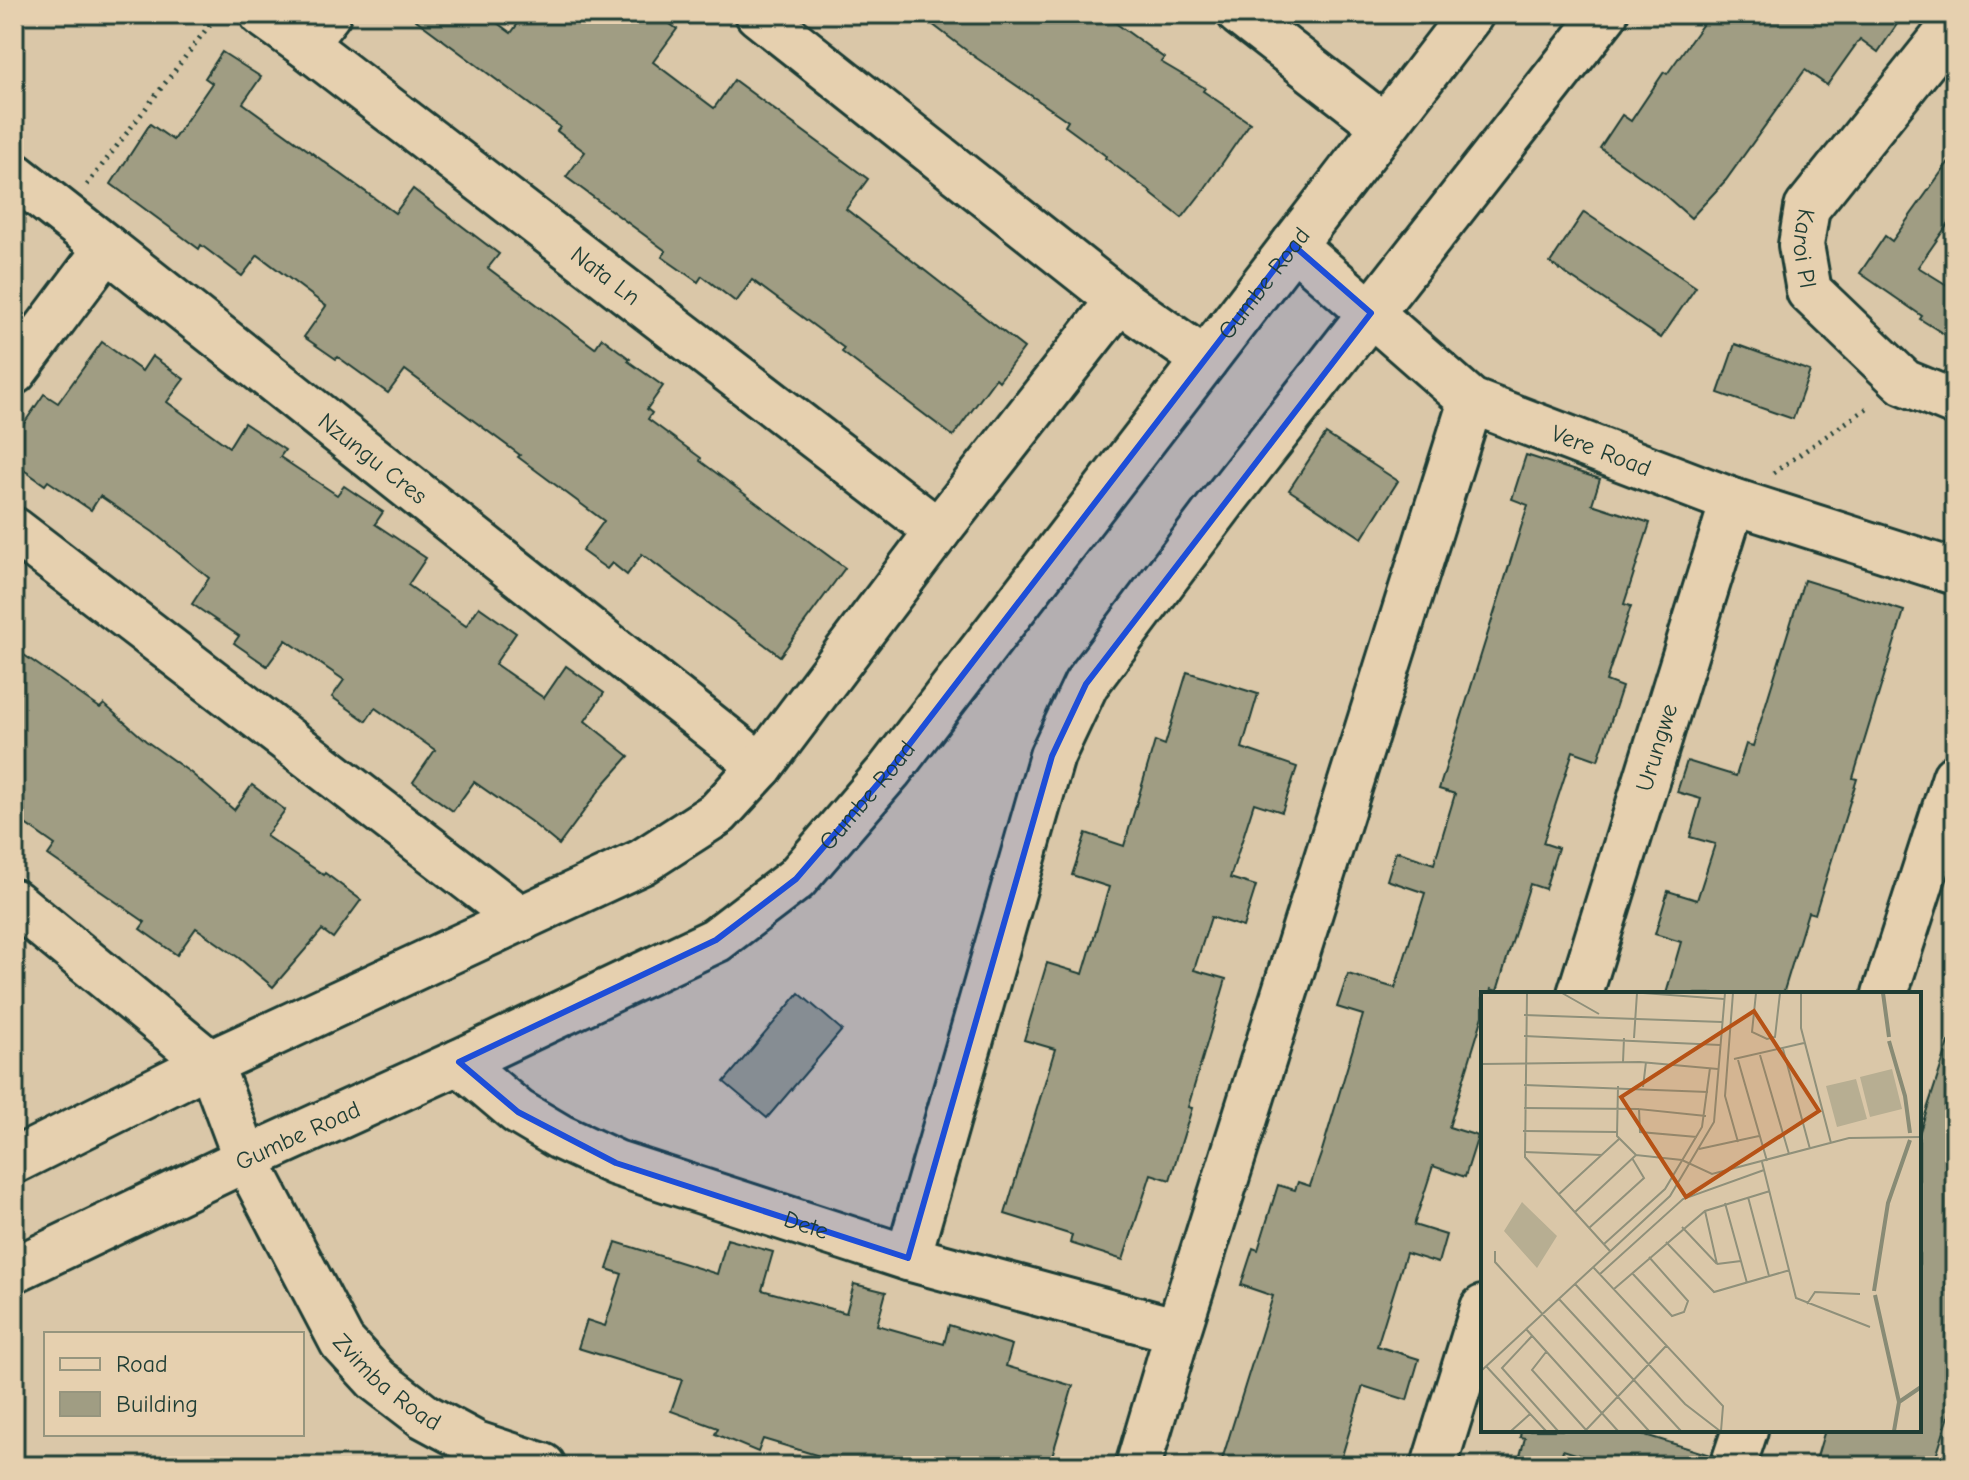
<svg xmlns="http://www.w3.org/2000/svg" width="1969" height="1480" font-family="'Comic Neue',sans-serif">
  <style>
    .building { fill: #a09d83; stroke: #1f3d34; stroke-width: 2 }
    .lines { fill: none; stroke-linecap: round; stroke-linejoin: round }
    .street-casing { stroke: #1f3d34; stroke-width: 50 }
    .secondary-casing { stroke: #1f3d34; stroke-width: 50 }
    .path { stroke: #1f3d34; stroke-width: 5; stroke-dasharray: 2 6; stroke-linecap: butt }
    .street { stroke: #e6d0af; stroke-width: 44 }
    .secondary { stroke: #e6d0af; stroke-width: 44 }
    .marked { fill: #1d4ed8; fill-opacity: 0.2; stroke: #1d4ed8; stroke-width: 6; stroke-linejoin: round }
    .labels { text-anchor: middle; stroke-width: 7; stroke-linejoin: round; paint-order: stroke }
    .street-label { font-size: 24px; fill: #1f3d34; stroke: #e6d0af }
    .inset-river { fill: none; stroke: #888b75; stroke-width: 4 }
    .inset-road { fill: none; stroke: #8f907a; stroke-width: 2 }
    .view { fill: #b65216; fill-opacity: 0.15; stroke: #b65216; stroke-width: 4 }
    .inset-edge { fill: none; stroke: #1f3d34; stroke-width: 4 }
  </style>
  <rect width="100%" height="100%" fill="#dac7a8"/>
  <filter id="ink" filterUnits="userSpaceOnUse"><feTurbulence type="fractalNoise" baseFrequency=".0125" numOctaves="2"/><feDisplacementMap in="SourceGraphic" scale="16" xChannelSelector="R" yChannelSelector="G"/><feConvolveMatrix kernelMatrix="1 2 1 2 8 2 1 2 1" color-interpolation-filters="sRGB"/></filter>
  <g filter="url(#ink)">
    <!-- building -->
    <g class="building">
      <path d="M408 14H485L511 33 525 14H656L677 29 653 62 714 108 734 80 868 179 846 209 1024 348 999 381 996 378 953 436 842 352 844 348 752 280 736 302 702 276 698 282 662 257 666 251 566 177 585 152 557 131 560 127Z"/>
      <path d="M919 14H1103L1164 58 1161 62 1205 88 1203 91 1250 123 1203 191 1182 218 1150 193 1151 192 1105 158 1106 156 1065 126 1068 121 975 57Z"/>
      <path d="M1710 14H1904L1878 52 1860 39 1827 85 1805 70 1726 180 1691 218 1658 189 1600 148 1622 115 1631 121 1664 72 1667 74Z"/>
      <path d="M222 52 261 77 243 103 395 213 413 189 499 254 488 268 595 348 602 338 630 359 628 361 663 386 647 409 652 413 648 419 701 458 700 461 845 568 780 656 642 554 627 575 612 563 607 569 582 551 604 521 518 457 520 455 405 370 388 393 338 357 336 359 304 337 326 306 258 255 242 276 201 245 199 249 111 184 150 124 173 140 212 83 205 78Z"/>
      <path d="M1955 153V214L1918 267 1955 290V341L1920 319 1922 316 1860 273 1885 236 1892 241Z"/>
      <path d="M1584 212 1696 287 1661 338 1550 263Z"/>
      <path d="M102 342 142 371 152 356 184 379 167 402 229 447 244 423 285 450 280 457 337 495 344 486 383 512 375 524 426 558 408 585 466 626 479 607 516 633 495 664 544 698 566 666 604 693 585 721 629 756 604 784 559 845 530 821 474 782 453 811 413 782 435 750 375 708 366 721 332 697 344 680 286 640 267 666 234 643 239 636 192 604 209 578 153 532 100 496 91 510 48 481 45 485 14 463V438L44 394 58 403Z"/>
      <path d="M1735 344 1810 371 1793 419 1718 393Z"/>
      <path d="M1326 434 1398 481 1362 538 1289 490Z"/>
      <path d="M1526 455 1600 479 1592 504 1650 523 1624 604 1631 606 1606 681 1622 687 1598 760 1573 751 1543 843 1558 848 1545 889 1530 884 1497 991 1491 989 1490 994H1483V1016L1449 1127 1478 1136 1465 1177 1433 1166 1414 1225 1446 1235 1438 1263 1406 1253 1377 1346 1419 1359 1407 1400 1363 1386 1339 1466H1220L1273 1296 1241 1285 1253 1248 1258 1250 1278 1185 1295 1190 1298 1182 1310 1186 1321 1154 1363 1015 1337 1007 1348 974 1395 988 1425 893 1387 880 1396 851 1434 864 1455 794 1439 789 1528 505 1512 499Z"/>
      <path d="M1804 580 1904 611 1853 778 1857 779 1815 914 1808 912 1783 994H1666L1681 942 1655 934 1668 891 1697 900 1715 844 1690 837 1701 799 1677 792 1687 761 1736 776 1746 744 1753 746Z"/>
      <path d="M14 648 100 708 104 704 146 741 191 773 234 810 252 785 285 810 266 836 324 875 325 873 361 900 333 938 322 930 273 987 239 958 196 928 177 955 140 929 145 922 48 855 55 845 14 816Z"/>
      <path d="M1187 672 1258 694 1242 748 1297 767 1282 812 1254 803 1230 878 1256 886 1243 927 1211 917 1194 970 1226 979 1188 1107 1192 1108 1170 1180 1151 1174 1123 1260 1070 1243 1072 1235 1005 1214 1055 1049 1024 1040 1047 963 1083 974 1109 887 1072 875 1086 833 1124 846 1155 741 1165 745Z"/>
      <path d="M799 993 842 1030 767 1118 724 1082Z"/>
      <path d="M1949 1042H1955V1131L1947 1158 1955 1159V1397L1933 1466H1833L1816 1460 1825 1430H1919V1134Z"/>
      <path d="M727 1239 773 1252 762 1290 846 1313 854 1284 886 1292 877 1325 944 1344 949 1325 1012 1345 1006 1366 1073 1386 1049 1466H834L836 1461 763 1439 758 1452 715 1434 718 1428 671 1411 682 1380 578 1348 587 1320 605 1326 622 1274 607 1269 616 1242 717 1274Z"/>
      <path d="M1521 1430H1629L1710 1455 1709 1466H1614L1563 1450 1558 1466H1517L1525 1438 1520 1437Z"/>
    </g>
    <g class="lines">
      <defs>
        <g id="street">
          <path id="s1" d="M262 14 304 44 938 531"/>
          <path d="M758 14 1119 300 1205 360"/>
          <path d="M1240 14 1384 126"/>
          <path id="s2" d="M1955 23 1807 208 1801 245 1809 291 1904 382 1955 403"/>
          <path d="M304 44 328 14"/>
          <path d="M14 175 107 248"/>
          <path id="s3" d="M1293 245 1471 401 1733 501 1955 572"/>
          <path id="s4" d="M14 372 107 248 761 766"/>
          <path d="M14 530 521 919"/>
          <path d="M14 902 210 1063"/>
          <path id="s5" d="M1580 994 1733 501"/>
          <path d="M1885 994 1955 777"/>
          <path id="s6" d="M459 1062 518 1112 560 1137 616 1163 908 1258 1178 1331"/>
          <path d="M14 1161 210 1063 642 862 718 813 761 766 938 531 1119 300"/>
          <path d="M908 1258 1052 756 1086 684 1225 499 1605 14"/>
          <path d="M1138 1466 1178 1331 1471 401"/>
          <path d="M1434 1466 1483 1308"/>
          <path d="M1733 1466 1745 1430"/>
        </g>
        <g id="secondary">
          <path id="s7" d="M210 1063 246 1159 342 1342 377 1380 424 1416 476 1444 543 1466"/>
          <path id="s8" d="M14 1270 246 1159 459 1062 716 940 796 879 889 771 1471 14"/>
        </g>
      </defs>
      <!-- street casing -->
      <use href="#street" class="street-casing"/>
      <!-- secondary casing -->
      <use href="#secondary" class="secondary-casing"/>
      <!-- path -->
      <g class="path">
        <path d="M87 185 218 14"/>
        <path d="M1773 473 1870 406"/>
      </g>
      <!-- street -->
      <use href="#street" class="street"/>
      <!-- secondary -->
      <use href="#secondary" class="secondary"/>
    </g>
  </g>
  <!-- marked area -->
  <path class="marked" d="M1293 245 1371 313 1086 684 1052 756 908 1258 616 1163 518 1112 459 1062 716 940 796 879 889 771Z"/>
  <g class="labels">
    <!-- street labels -->
    <g class="street-label">
      <text dy="8" stroke="none"><textPath href="#s2" startOffset="278">Karoi Pl</textPath></text>
      <text dy="8" stroke="none"><textPath href="#s1" startOffset="432">Nata Ln</textPath></text>
      <text dy="8" stroke="none"><textPath href="#s8" startOffset="1634">Gumbe Road</textPath></text>
      <text dy="8" stroke="none"><textPath href="#s3" startOffset="376">Vere Road</textPath></text>
      <text dy="8" stroke="none"><textPath href="#s4" startOffset="494">Nzungu Cres</textPath></text>
      <text dy="8" stroke="none"><textPath href="#s5" startOffset="258">Urungwe</textPath></text>
      <text dy="8" stroke="none"><textPath href="#s8" startOffset="986">Gumbe Road</textPath></text>
      <text dy="8" stroke="none"><textPath href="#s8" startOffset="314">Gumbe Road</textPath></text>
      <text dy="8" stroke="none"><textPath href="#s6" startOffset="388">Dete</textPath></text>
      <text dy="8" stroke="none"><textPath href="#s7" startOffset="370">Zvimba Road</textPath></text>
    </g>
  </g>
  <!-- overview -->
  <g transform="translate(1481 992)">
    <rect width="440" height="440" fill="#dac7a8"/>
    <path d="M411 77 421 117 389 125 379 85ZM375 87 386 127 356 135 345 94ZM41 210 76 244 56 276 23 239Z" fill="#b7ae92"/>
    <path class="inset-river" d="M402 1 408 45M408 49 424 104 429 141M393 299 407 211 429 148M394 303 418 410M413 439 418 410 440 395"/>
    <path class="inset-road" d="M46 1 44 165 129 259M81 1 118 22M162 1 243 7M252 1 244 104 257 150M275 1 271 40 286 47 294 45 299 1M320 1V36L350 151M43 23 241 30M43 44 239 53M153 46 156 1M302 57 329 157M279 63 308 162M253 67 323 51M257 68 286 169M142 70 143 46M0 72 159 70 237 77M43 93 227 100M137 94 136 144 155 163M162 95 165 70M43 116 158 117M42 139 136 140M216 145 159 140 158 117 225 124M218 157 278 144M43 160 121 163M281 170 315 306 389 335M77 203 138 147M267 205 288 284M244 211 266 291M224 219 236 272M94 220 155 163 201 168 231 182 368 146 440 145M201 235 236 272M108 236 163 186 151 166M185 250 233 300 309 278M123 252 184 197 221 135 229 76M14 259V270L168 439M236 272 260 269M112 275 242 414 240 439M151 281 191 324 203 320 207 309 168 265M119 282 202 207 283 178M94 292 204 412 239 439M133 297 224 219 289 199M78 307 200 439M326 312 334 300 379 302M45 337 137 439M51 344 21 376 77 439M65 360 51 378 106 439M5 374 65 439M0 379 189 204 233 130 244 1M30 439 49 422M104 439 185 354"/>
    <path class="view" d="M273 19 338 119 205 205 140 105Z"/>
    <rect width="440" height="440" class="inset-edge"/>
  </g>
  <!-- margin -->
  <rect width="1969" height="1480" fill="none" stroke="#e6d0af" stroke-width="48"/>
  <rect x="24" y="24" width="1921" height="1432" fill="none" stroke="#1f3d34" stroke-width="3" filter="url(#ink)"/>
  <!-- legend -->
  <rect x="44" y="1332" width="260" height="104" fill="#e6d0af" stroke="#96957e" stroke-width="2"/>
  <rect x="60" y="1358" width="40" height="12" fill="#e6d0af" stroke="#96957e" stroke-width="2"/>
  <text x="116" y="1372" font-size="24" fill="#1f3d34">Road</text>
  <rect x="60" y="1392" width="40" height="24" fill="#a09d83" stroke="#96957e" stroke-width="2"/>
  <text x="116" y="1412" font-size="24" fill="#1f3d34">Building</text>
</svg>
